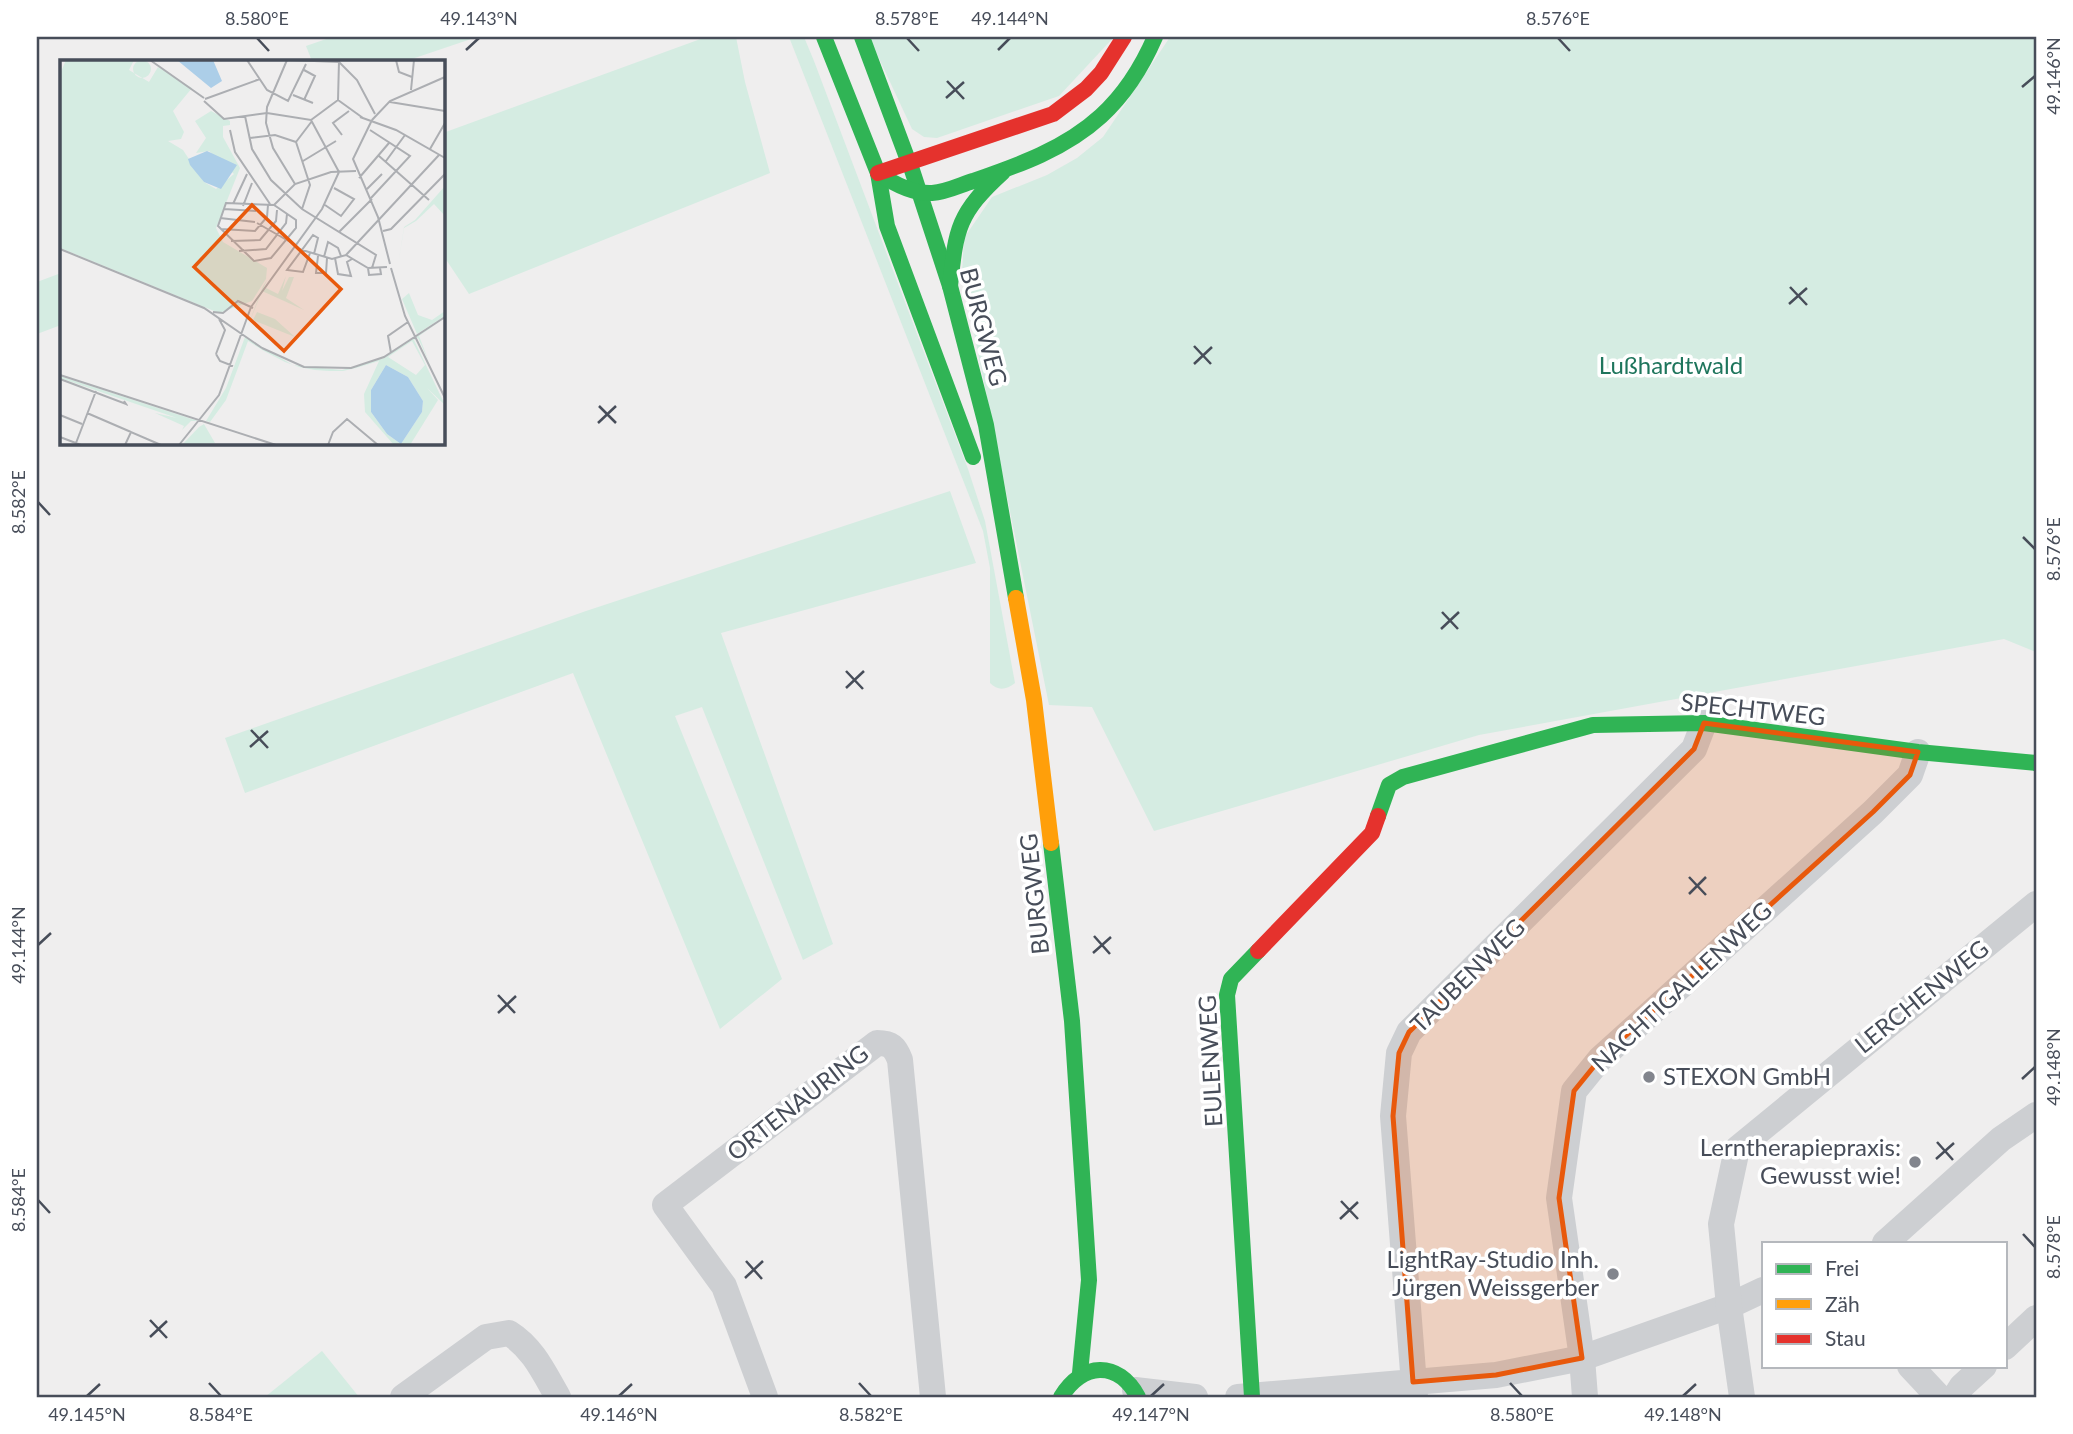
<svg xmlns="http://www.w3.org/2000/svg" width="2073" height="1434" font-family="Lato,sans-serif">
  <style>
    .green { fill: #d5ece2 }
    .lines { fill: none; stroke-linecap: round; stroke-linejoin: round }
    .street { stroke: #cdcfd2; stroke-width: 26 }
    .fast { stroke: #30b455; stroke-width: 16 }
    .slow { stroke: #ff9f0a; stroke-width: 16 }
    .jam { stroke: #e5322d; stroke-width: 16 }
    .marked { fill: #e8590c; fill-opacity: 0.2; stroke: #e8590c; stroke-width: 5; stroke-linejoin: round }
    .ticks { fill: none; stroke: #474d59; stroke-width: 2.5 }
    .poi-dot { fill: #82858d; stroke: #fff; stroke-width: 2.5 }
    .labels { text-anchor: middle; stroke-width: 7; stroke-linejoin: round; paint-order: stroke }
    .street-label { font-size: 24px; fill: #474d59; stroke: #fff }
    .park-label { font-size: 24px; fill: #1e755c; stroke: #fff }
    .poi-label { font-size: 24px; fill: #474d59; stroke: #fff; text-anchor: end }
    .inset-road { fill: none; stroke: #acaeb2; stroke-width: 2 }
    .view { fill: #e8590c; fill-opacity: 0.15; stroke: #e8590c; stroke-width: 3.5 }
    .inset-edge { fill: none; stroke: #474d59; stroke-width: 3.5 }
    .neatline { fill: none; stroke: #474d59; stroke-width: 2.5 }
    .ticks-label { font-size: 18px; text-anchor: middle; fill: #474d59 }
  </style>
  <rect width="100%" height="100%" fill="#efeeee"/>
  <!-- green -->
  <g class="green">
    <path d="M332 37H477L406 61H312L306 46Z"/>
    <path d="M706 37H736L745 82 770 173 469 294 443 255V133Z"/>
    <path d="M789 37H804L814 61 968 469 985 521 1015 683C1006 690 998 691 990 683V568L983 531Z"/>
    <path d="M869 37H1114L1059 96 937 138 924 137 912 129Z"/>
    <path d="M1170 37H2036V652L2004 639 1479 735 1154 831 1092 707 1049 705 962 273 964 238 992 197 1047 175 1077 158 1103 137Z"/>
    <path d="M61 273V325L37 334V282Z"/>
    <path d="M950 491 976 563 721 633 833 944 803 960 702 707 675 716 782 979 720 1029 573 673 245 793 225 738 586 611Z"/>
    <path d="M322 1351 359 1397H265Z"/>
  </g>
  <g class="lines">
    <!-- street -->
    <g class="street">
      <path d="M1885 1243 2001 1139 2036 1115"/>
      <path d="M2005 1347 2036 1318"/>
      <path d="M1910 1366 1939 1397"/>
      <path d="M1135 1390 1195 1397"/>
      <path d="M403 1397 486 1337 509 1333C533 1348 544 1373 558 1397"/>
      <path d="M765 1397 724 1286 665 1205 877 1043C891 1043 895 1047 900 1060L933 1397"/>
      <path d="M1238 1397 1496 1375 1582 1358 1729 1306 1763 1290"/>
      <path d="M1415 1397 1393 1116 1399 1053 1409 1032 1694 749 1704 723"/>
      <path d="M1585 1397 1582 1358 1559 1198 1574 1091 1600 1059 1873 812 1910 775 1918 752"/>
      <path d="M1742 1397 1729 1306 1721 1224 1737 1149 2036 904"/>
      <path d="M1955 1397 1962 1386 1984 1366"/>
    </g>
    <!-- fast -->
    <g class="fast">
      <path d="M824 37 878 173"/>
      <path d="M862 37 909 163"/>
      <path d="M910 164 950 286 986 425 1016 598"/>
      <path d="M878 173 887 226 973 457"/>
      <path d="M878 173C894 184 913 194 932 193 947 192 960 185 973 181 1019 165 1065 149 1101 116 1125 94 1142 67 1155 37"/>
      <path d="M950 286C956 228 958 213 1003 172"/>
      <path d="M1378 816 1389 785 1403 777 1593 725 1704 723 1918 752 2036 763"/>
      <path d="M1051 843 1072 1021 1089 1280 1080 1373"/>
      <path d="M1061 1397C1082 1362 1118 1360 1138 1397"/>
      <path d="M1252 1397 1227 995 1231 979 1258 951"/>
    </g>
    <!-- slow -->
    <path class="slow" d="M1016 598 1034 700 1051 843"/>
    <!-- jam -->
    <g class="jam">
      <path d="M878 173 1053 114 1086 89 1101 73 1124 37"/>
      <path d="M1258 951 1372 833 1378 816"/>
    </g>
  </g>
  <!-- marked area -->
  <path class="marked" d="M1704 723 1918 752 1910 775 1873 812 1600 1059 1574 1091 1559 1198 1582 1358 1496 1375 1413 1382 1393 1116 1399 1053 1409 1032 1694 749Z"/>
  <!-- ticks -->
  <path class="ticks" d="M257 38 269 51M907 38 919 51M1558 38 1570 51M466 50 479 38M998 50 1010 38M947 81 964 99M2022 87 2035 76M946 98 964 82M1790 287 1807 305M1789 304 1807 288M1194 346 1211 364M1194 364 1212 347M599 406 616 423M598 423 616 406M38 502 50 515M2023 537 2035 549M1442 612 1458 629M1441 629 1459 612M846 671 863 689M846 688 864 671M251 730 268 748M250 747 268 731M1689 877 1706 895M1689 894 1706 877M1094 936 1110 954M38 945 51 933M1093 953 1111 937M498 995 515 1013M498 1013 516 996M2022 1079 2035 1067M1937 1142 1953 1160M1936 1159 1954 1143M38 1200 50 1213M1341 1201 1358 1219M1340 1219 1358 1202M2023 1234 2035 1247M746 1261 762 1279M745 1278 763 1261M150 1320 167 1338M150 1337 167 1321M209 1383 221 1396M859 1383 871 1396M1510 1383 1522 1396M87 1396 100 1384M619 1396 632 1384M1151 1396 1164 1384M1683 1396 1696 1384"/>
  <!-- markers -->
  <g class="poi-dot">
    <circle cx="1649" cy="1077" r="7"/>
    <circle cx="1915" cy="1162" r="7"/>
    <circle cx="1613" cy="1274" r="7"/>
  </g>
  <g class="labels">
    <!-- street labels -->
    <g class="street-label">
      <text transform="translate(983 327) rotate(75)" y="8">BURGWEG</text>
      <text transform="translate(1753 710) rotate(6)" y="8">SPECHTWEG</text>
      <text transform="translate(1035 894) rotate(-96)" y="8">BURGWEG</text>
      <text transform="translate(1468 976) rotate(-45)" y="8">TAUBENWEG</text>
      <text transform="translate(1682 987) rotate(-43)" y="8">NACHTIGALLENWEG</text>
      <text transform="translate(1922 997) rotate(-39)" y="8">LERCHENWEG</text>
      <text transform="translate(1211 1061) rotate(-93)" y="8">EULENWEG</text>
      <text transform="translate(798 1103) rotate(-38)" y="8">ORTENAURING</text>
    </g>
    <!-- park labels -->
    <g class="park-label">
      <text x="1671" y="374">Lußhardtwald</text>
    </g>
    <!-- poi labels -->
    <g class="poi-label">
      <text x="1663" y="1085" text-anchor="start">STEXON GmbH</text>
      <text x="1901" y="1156">Lerntherapiepraxis:<tspan x="1901" dy="28">Gewusst wie!</tspan></text>
      <text x="1599" y="1268">LightRay-Studio Inh.<tspan x="1599" dy="28">Jürgen Weissgerber</tspan></text>
    </g>
  </g>
  <!-- overview -->
  <g transform="translate(60 60)">
    <rect width="385" height="385" fill="#efeeee"/>
    <path d="M6 0H74L69 10 89 22 98 7 132 28 113 51 124 72 121 79 108 81 123 90 144 122 156 129 174 114 149 91 136 93 146 78 135 61 151 51 170 61V65L163 66V77L180 108 156 168 163 182 207 208 206 219 192 241 159 253 0 188V14ZM73 9a9 9 0 1 1 18 0a9 9 0 1 1-18 0ZM385 126V156L374 144 356 161 344 168 338 206 344 167 355 160ZM226 216 222 231 229 217H234L226 238 244 250 202 231 186 271 203 226 207 220 204 227 218 234ZM349 233 358 255 372 260 385 251V256L357 274 342 239ZM197 252 215 259 235 277 193 260ZM385 258 359 276 369 302 358 278 354 280 385 345 367 328 378 340 350 385H334L305 352 304 334 319 301 296 308 283 311H269L255 310 239 307 225 302 204 291 188 281 166 340 150 362 146 361 166 328 185 277 233 305 282 310 324 298ZM352 281 365 305 356 315 328 297ZM326 305 348 317 363 341 362 352 341 384 327 374 311 352V330ZM0 318V316L138 361H131L122 370 124 366 95 353 117 358ZM144 364 155 383 122 385 139 367Z" fill="#d5ece2" fill-rule="evenodd"/>
    <path d="M117 0H153L162 21 151 28ZM147 91 177 105 161 129 144 122 130 105 128 99ZM326 305 348 317 363 341 362 352 341 384 327 374 311 352V330Z" fill="#accee8"/>
    <path class="inset-road" d="M90 0 144 38M187 0 207 30 228 41 246 4M227 0 207 47 206 63 213 88 235 124M229 0 279 2M336 0 339 12 352 17M279 2 297 20 315 54M244 10 255 16 244 40M351 30 354 0M233 35 253 43M145 39 200 19M278 40 303 58M278 40 279 1M144 41 164 59 207 53 251 60 278 40M330 42 385 51M185 56 192 89 211 120 242 149 316 195 312 208M300 57 336 70 385 98M251 60 279 112M312 60 293 99 318 157 330 204M312 60 330 41 385 17M170 70 175 92 210 144M310 70 350 96 311 138M282 75 273 63 289 51M190 78 215 75 236 82M236 82 250 125 242 149M236 82 252 61M370 89 385 63M319 96 369 140M243 101 276 81M326 101 345 75M299 118 329 83M307 129 322 114M166 143 214 145 236 160V168L211 198 194 201 158 166ZM173 144 187 114M214 145 235 124 271 112 296 111M265 145 281 156 294 139 274 128M183 146 192 123M164 149 196 151M160 158 195 162M197 163 232 183M161 169 195 171 207 157 208 145M323 171 331 169 385 114M279 172 312 139M171 181 200 180 216 161 217 150M0 189 144 248 202 288M239 189 272 199 286 195 308 208 327 207M179 191 206 189 226 163 227 154M250 193 243 212 227 210 253 175 258 178 254 194M286 195 379 95M258 196 256 213H266L267 198M264 197 268 182 278 188 281 196M275 198 278 214 291 216 287 202 292 199M308 208 309 215 321 214 320 208M331 208 345 256 385 338M191 247 262 149 279 112M153 252 163 253 178 241 193 248M202 288 244 307 291 308 324 297 385 257M331 293 328 276 348 262M156 294 160 301 173 306M156 294 165 270 159 259M0 315 216 385M0 319 66 344 64 341M27 353 71 372M0 355 22 364M0 377 21 385M16 383 36 331M65 385 71 372 101 385M119 385 159 335 191 247M268 385 273 372 287 359 318 385"/>
    <path class="view" d="M192 145 281 229 224 291 134 207Z"/>
    <rect width="385" height="385" class="inset-edge"/>
  </g>
  <!-- border -->
  <rect width="2073" height="1434" fill="none" stroke="#ffffff" stroke-width="77"/>
  <!-- legend -->
  <rect x="1762" y="1242" width="245" height="126" fill="#ffffff" stroke="#b5b8bd" stroke-width="2"/>
  <rect x="1776" y="1264" width="35" height="10" fill="#30b455" stroke="#b5b8bd" stroke-width="2"/>
  <text x="1825" y="1276" font-size="21" fill="#474d59">Frei</text>
  <rect x="1776" y="1299" width="35" height="10" fill="#ff9f0a" stroke="#b5b8bd" stroke-width="2"/>
  <text x="1825" y="1312" font-size="21" fill="#474d59">Zäh</text>
  <rect x="1776" y="1334" width="35" height="10" fill="#e5322d" stroke="#b5b8bd" stroke-width="2"/>
  <text x="1825" y="1346" font-size="21" fill="#474d59">Stau</text>
  <rect x="38" y="38" width="1997" height="1358" class="neatline"/>
  <g class="ticks-label">
    <text x="257" y="25">8.580°E</text>
    <text x="479" y="25">49.143°N</text>
    <text x="907" y="25">8.578°E</text>
    <text x="1010" y="25">49.144°N</text>
    <text x="1558" y="25">8.576°E</text>
    <text transform="translate(2054 76) rotate(-90)" y="6">49.146°N</text>
    <text transform="translate(19 502) rotate(-90)" y="6">8.582°E</text>
    <text transform="translate(2054 549) rotate(-90)" y="6">8.576°E</text>
    <text transform="translate(19 945) rotate(-90)" y="6">49.144°N</text>
    <text transform="translate(2054 1067) rotate(-90)" y="6">49.148°N</text>
    <text transform="translate(19 1200) rotate(-90)" y="6">8.584°E</text>
    <text transform="translate(2054 1247) rotate(-90)" y="6">8.578°E</text>
    <text x="87" y="1421">49.145°N</text>
    <text x="221" y="1421">8.584°E</text>
    <text x="619" y="1421">49.146°N</text>
    <text x="871" y="1421">8.582°E</text>
    <text x="1151" y="1421">49.147°N</text>
    <text x="1522" y="1421">8.580°E</text>
    <text x="1683" y="1421">49.148°N</text>
  </g>
</svg>
